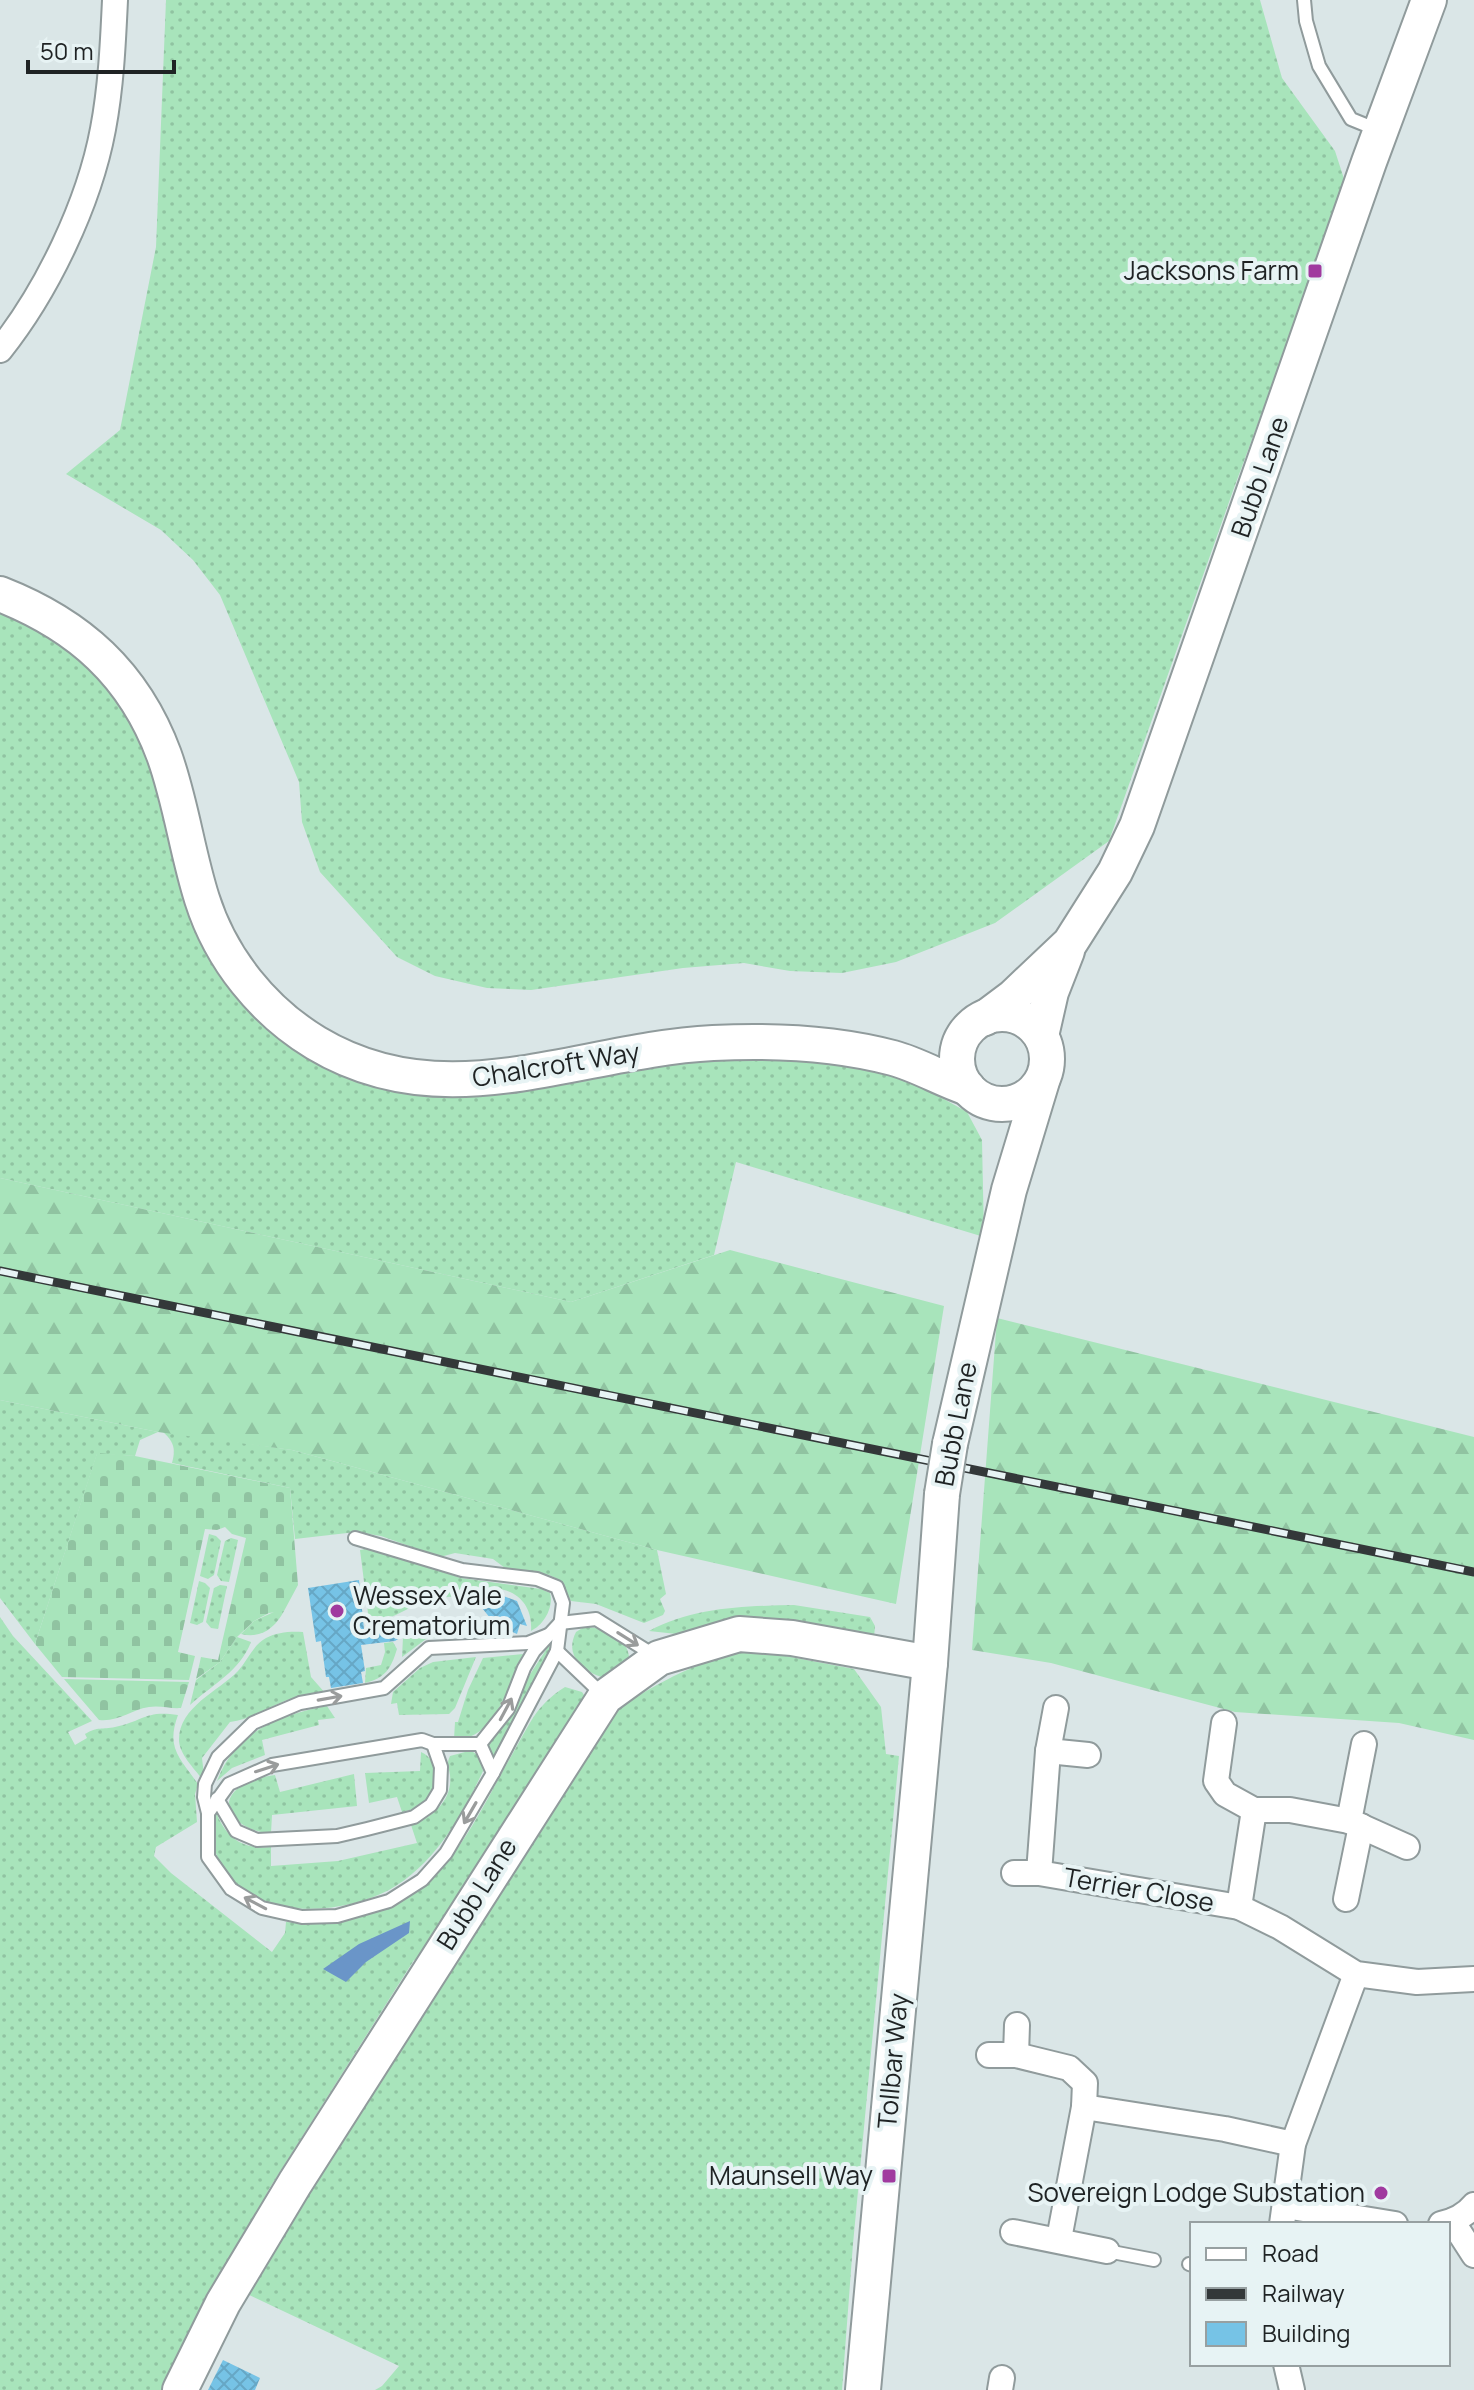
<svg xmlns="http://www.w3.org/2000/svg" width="1474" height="2390" font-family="Manrope,sans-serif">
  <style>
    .grass { fill: url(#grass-dots) }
    .forest { fill: url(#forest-firs) }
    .cemetery { fill: url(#cemetery-stones) }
    .water { fill: #6a95c8 }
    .building { fill: url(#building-cross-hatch) }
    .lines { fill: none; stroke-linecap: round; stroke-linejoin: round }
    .lane-casing { stroke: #909b9c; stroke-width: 16 }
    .street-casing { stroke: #909b9c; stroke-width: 28 }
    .secondary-casing { stroke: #909b9c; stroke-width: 38 }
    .lane { stroke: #fff; stroke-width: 12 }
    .street { stroke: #fff; stroke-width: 24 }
    .secondary { stroke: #fff; stroke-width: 34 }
    .rail-casing { stroke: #333839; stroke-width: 9 }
    .rail { stroke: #e7f3f4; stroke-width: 6; stroke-dasharray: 18; stroke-linecap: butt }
    .secondary-bridge-casing { stroke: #909b9c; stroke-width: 38; stroke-linecap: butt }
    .secondary-bridge { stroke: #fff; stroke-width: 34 }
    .oneway { stroke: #9a9c9c }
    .poi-dot { fill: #a03a9f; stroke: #e7f3f4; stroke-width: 3 }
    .labels { text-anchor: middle; stroke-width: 8; stroke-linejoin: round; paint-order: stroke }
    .poi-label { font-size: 26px; fill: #1f2324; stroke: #e7f3f4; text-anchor: end }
    .street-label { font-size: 26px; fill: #1f2324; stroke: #e7f3f4 }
  </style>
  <defs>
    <pattern id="grass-dots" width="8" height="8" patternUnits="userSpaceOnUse" patternTransform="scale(2)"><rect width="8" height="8" fill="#a8e4bb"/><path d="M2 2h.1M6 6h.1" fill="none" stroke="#90c3a1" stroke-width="1.8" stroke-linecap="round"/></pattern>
    <pattern id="forest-firs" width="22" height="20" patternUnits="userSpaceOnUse" patternTransform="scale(2)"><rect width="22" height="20" fill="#a8e4bb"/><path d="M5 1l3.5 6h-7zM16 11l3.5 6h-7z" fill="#90c3a1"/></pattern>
    <pattern id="cemetery-stones" width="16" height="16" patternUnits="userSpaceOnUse" patternTransform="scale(2)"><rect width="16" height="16" fill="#a8e4bb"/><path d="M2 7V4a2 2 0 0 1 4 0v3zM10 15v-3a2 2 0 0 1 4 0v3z" fill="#90c3a1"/></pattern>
    <pattern id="building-cross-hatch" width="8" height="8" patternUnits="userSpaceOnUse" patternTransform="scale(2)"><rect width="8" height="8" fill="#76c3e6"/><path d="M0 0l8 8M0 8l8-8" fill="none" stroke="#66a7c5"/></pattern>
  </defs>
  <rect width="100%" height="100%" fill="#dae6e7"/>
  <!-- grass -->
  <g class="grass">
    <path d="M166 0H1260L1282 78 1335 151 1346 185 1234 488 1109 841 995 923 896 962 842 973 790 971 744 963 683 968 531 990 487 988 435 976 397 957 320 872 302 822 299 782 220 595 193 560 161 530 66 474 120 430 156 247Z"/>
    <path d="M0 607 75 645 137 721 227 974 411 1089 493 1094 682 1060 809 1059 901 1075 967 1112 982 1140 984 1237 736 1162 714 1255 571 1302 0 1178Z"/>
    <path d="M0 1400 158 1432 140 1440 135 1456 97 1454 35 1644 0 1598Z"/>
    <path d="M162 1431 292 1450 657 1550 666 1594 660 1599 665 1611 663 1615 644 1623 596 1604 571 1601 558 1579 549 1575 505 1568 493 1559 455 1553 440 1557 381 1536 356 1532 295 1539 290 1488 172 1463C176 1448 174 1442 162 1431Z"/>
    <path d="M209 1534 216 1536 221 1541 214 1575 208 1579 200 1576Z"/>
    <path d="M231 1538 238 1540 229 1582 221 1581 217 1575 225 1541Z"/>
    <path d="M373 1548 461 1578 541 1589 550 1593C554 1607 544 1625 531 1631 533 1604 515 1587 489 1589L480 1601C457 1594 432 1595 411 1607 397 1615 385 1621 369 1621L360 1550Z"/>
    <path d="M199 1581 205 1583 210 1588 203 1622 197 1625 190 1623Z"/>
    <path d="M220 1585 227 1586 218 1629 211 1628 206 1622 214 1588Z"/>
    <path d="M794 1605 870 1617 875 1626 874 1637 686 1635 649 1631C693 1607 746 1606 794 1605Z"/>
    <path d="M276 1611H284C275 1628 261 1639 241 1634L254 1621Z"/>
    <path d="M0 1617 13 1636 92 1721 68 1732 75 1745 87 1738 85 1734C98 1726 102 1730 115 1727 144 1721 145 1710 178 1715 166 1748 179 1757 198 1784L195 1794 197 1822 156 1847 154 1856 171 1873 272 1952 285 1933 286 1922C349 1925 415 1906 454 1853 477 1822 494 1786 513 1753 530 1724 535 1706 565 1687L582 1692 590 1704 423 1965 414 1960 269 2189 167 2390H0Z"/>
    <path d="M443 1621 445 1635 426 1639 402 1657 403 1637C416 1627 428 1623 443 1621Z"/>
    <path d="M584 1627C606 1627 632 1639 629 1664L604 1678C582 1671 564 1655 576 1632Z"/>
    <path d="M303 1632 311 1677 326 1694C310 1694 295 1696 280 1703 262 1710 249 1720 230 1722L202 1758 204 1775 202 1779C194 1768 180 1755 179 1741 178 1707 219 1691 238 1671 248 1660 253 1645 266 1638 277 1632 291 1631 303 1632Z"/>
    <path d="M237 1637 251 1642C240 1671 213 1684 190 1705L196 1680 220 1662Z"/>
    <path d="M553 1639 552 1649 495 1759 486 1746 515 1711 527 1679Z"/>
    <path d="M393 1642 397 1649C391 1669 385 1678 365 1683L366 1668 381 1665 385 1652 384 1643Z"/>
    <path d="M759 1651 854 1669 881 1707 886 1754 899 1756 853 2244 842 2390H375L382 2386 399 2366 243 2292 612 1711C658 1684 705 1654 759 1651Z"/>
    <path d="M523 1654C509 1684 495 1741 454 1739L455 1722H458L468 1690 483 1658Z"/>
    <path d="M476 1657 455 1708 449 1714 399 1715 397 1703 391 1704 393 1692 420 1668 433 1662Z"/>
    <path d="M327 1706 335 1718 318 1720 319 1725 262 1740 265 1755 232 1768 217 1781C236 1731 279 1715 327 1706Z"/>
    <path d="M421 1752C440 1760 438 1788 425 1801 419 1808 410 1810 402 1812L397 1797 369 1803 365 1773 420 1771Z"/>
    <path d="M465 1752H473L479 1756 483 1771C462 1816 434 1865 389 1890 337 1917 248 1921 219 1860 211 1844 210 1829 216 1812 226 1838 243 1850 271 1847V1866L338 1861 417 1843 411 1825C432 1818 453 1800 450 1775 449 1766 446 1765 450 1756Z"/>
    <path d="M354 1774 357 1806 272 1815 271 1833C252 1834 215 1815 234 1792 243 1781 262 1777 275 1775L280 1792Z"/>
  </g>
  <!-- forest -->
  <g class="forest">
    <path d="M0 1178 571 1302 730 1250 944 1306 896 1604 657 1550 292 1450 158 1432 0 1400Z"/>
    <path d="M997 1318 1474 1437V1740L1399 1723 1235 1712 1051 1663 972 1650Z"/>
  </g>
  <!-- cemetery -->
  <g class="cemetery">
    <path d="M97 1453 135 1456 290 1488 298 1585 284 1611 269 1613 254 1621 237 1637 220 1662 196 1679 201 1657 218 1660 246 1538 232 1534 225 1527 217 1530 205 1529 178 1652 195 1656 189 1680 62 1677 35 1644Z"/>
    <path d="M64 1679 189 1682 181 1708C170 1709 160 1705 149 1707 130 1710 119 1722 99 1720Z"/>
  </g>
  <!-- water -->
  <path class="water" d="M410 1921 409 1933 366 1962 346 1982 323 1969 359 1944Z"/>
  <!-- building -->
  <g class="building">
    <path d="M359 1580 364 1629 428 1620 395 1641 361 1645 365 1671 361 1672 363 1683 331 1688 329 1677H326L321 1641 316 1642 308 1588Z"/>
    <path d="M485 1593 498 1594 517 1601 527 1626 520 1624 517 1634 495 1624 482 1608H491Z"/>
    <path d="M223 2360 260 2378 255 2390H208Z"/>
  </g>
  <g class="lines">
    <defs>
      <g id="lane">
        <path d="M1304 0 1306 21 1319 66 1351 119 1378 130"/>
        <path d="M355 1538 462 1570 537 1579 557 1587 563 1603 557 1651"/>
        <path d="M480 1744 493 1773 446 1853 422 1880 389 1901 337 1916 302 1917 262 1908 231 1889 208 1857V1813L204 1797 205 1784 218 1757 253 1723 300 1703 384 1688 429 1648 528 1643 548 1635"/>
        <path d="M493 1773 557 1651 602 1694"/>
        <path d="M217 1799 236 1831 257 1840 337 1836 367 1829 414 1817 431 1805 440 1790 441 1767 433 1744"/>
        <path d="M208 1813 229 1784 272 1765 422 1740 433 1744H480L508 1709 524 1668 534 1651 560 1623 596 1619 657 1657"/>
        <path d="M1107 2251 1154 2260"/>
        <path d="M1189 2264 1192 2265"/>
      </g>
      <g id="street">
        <path d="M0 350C47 291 89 204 103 129 111 87 113 43 115 0"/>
        <path d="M1224 1723 1216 1781 1225 1794 1254 1810H1290L1349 1821 1407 1847"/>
        <path d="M1048 1751 1088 1755"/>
        <path d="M1349 1821 1364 1744"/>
        <path d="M1014 1873H1039L1239 1907 1280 1927 1356 1974 1417 1982 1474 1979"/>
        <path d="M1039 1873 1048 1751 1056 1708"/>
        <path d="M1346 1899 1361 1826"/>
        <path d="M1239 1907 1254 1810"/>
        <path d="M989 2055H1016L1069 2068 1085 2083 1084 2107 1059 2239"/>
        <path d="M1016 2055 1017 2025"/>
        <path d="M1084 2107 1225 2129 1293 2144"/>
        <path d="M1285 2206 1395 2224"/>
        <path d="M1452 2221 1474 2255"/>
        <path d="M1282 2224 1293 2144 1356 1974"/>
        <path d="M1441 2224C1454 2221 1466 2215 1474 2205"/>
        <path d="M1013 2232 1107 2251"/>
        <path d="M1286 2364 1292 2390"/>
        <path d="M1000 2390 1002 2378"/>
      </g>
      <g id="secondary">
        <path d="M0 594C79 625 134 674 164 755 181 802 187 852 202 899 221 959 263 1011 316 1043 446 1121 577 1050 713 1043 772 1040 836 1043 893 1058 919 1065 943 1080 968 1088"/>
        <circle cx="1002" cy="1059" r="45"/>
        <path d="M985 1018 1013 997 1070 943 1115 872 1137 826 1369 162 1429 0"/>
        <path d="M1041 1036 1051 992 1067 951"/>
        <path d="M950 1444 1009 1190 1042 1081"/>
        <path d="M180 2390 223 2303 295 2183 605 1697 659 1658 739 1634 792 1638 930 1663"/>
        <path d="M863 2390 930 1663 942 1494"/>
      </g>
    </defs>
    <!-- lane casing -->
    <use href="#lane" class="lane-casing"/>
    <!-- street casing -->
    <use href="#street" class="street-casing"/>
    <!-- secondary casing -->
    <use href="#secondary" class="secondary-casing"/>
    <!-- lane -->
    <use href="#lane" class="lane"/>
    <!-- street -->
    <use href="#street" class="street"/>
    <!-- secondary -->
    <use href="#secondary" class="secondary"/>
    <defs>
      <path id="rail" d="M0 1271 1474 1572"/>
    </defs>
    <!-- rail casing -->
    <use href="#rail" class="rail-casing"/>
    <!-- rail -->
    <use href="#rail" class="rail"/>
    <defs>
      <path id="secondary-bridge" d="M942 1494 950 1444"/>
    </defs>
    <!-- secondary-bridge casing -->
    <use href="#secondary-bridge" class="secondary-bridge-casing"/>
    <!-- secondary-bridge -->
    <use href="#secondary-bridge" class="secondary-bridge"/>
  </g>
  <!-- one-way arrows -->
  <defs><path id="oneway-shaft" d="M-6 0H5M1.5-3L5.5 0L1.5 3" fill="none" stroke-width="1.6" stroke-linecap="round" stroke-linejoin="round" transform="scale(2)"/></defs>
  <g class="oneway">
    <use href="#oneway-shaft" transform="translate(628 1639) rotate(32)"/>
    <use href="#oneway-shaft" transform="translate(330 1698) rotate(-10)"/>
    <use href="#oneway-shaft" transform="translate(506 1709) rotate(-62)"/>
    <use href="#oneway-shaft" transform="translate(267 1768) rotate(-18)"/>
    <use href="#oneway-shaft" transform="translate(470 1813) rotate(120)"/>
    <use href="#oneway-shaft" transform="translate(255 1903) rotate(-152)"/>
  </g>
  <!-- markers -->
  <g class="poi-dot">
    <rect x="1307" y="263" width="16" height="16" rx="4"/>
    <circle cx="337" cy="1611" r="8"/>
    <rect x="881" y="2168" width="16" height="16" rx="4"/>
    <circle cx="1381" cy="2193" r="8"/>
  </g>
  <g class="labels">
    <!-- poi labels -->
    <g class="poi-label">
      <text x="1299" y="280">Jacksons Farm</text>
      <text x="353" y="1605" text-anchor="start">Wessex Vale<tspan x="353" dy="30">Crematorium</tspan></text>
      <text x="873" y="2185">Maunsell Way</text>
      <text x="1365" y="2202">Sovereign Lodge Substation</text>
    </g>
    <!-- street labels -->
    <g class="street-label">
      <text transform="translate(1260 477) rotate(-71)" y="9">Bubb Lane</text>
      <text transform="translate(556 1065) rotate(-9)" y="9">Chalcroft Way</text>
      <text transform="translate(956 1424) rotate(-79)" y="9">Bubb Lane</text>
      <text transform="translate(1139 1890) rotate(10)" y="9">Terrier Close</text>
      <text transform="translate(477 1894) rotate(-58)" y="9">Bubb Lane</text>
      <text transform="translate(893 2061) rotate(-85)" y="9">Tollbar Way</text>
    </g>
  </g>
  <!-- legend -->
  <rect x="1190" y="2222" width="260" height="144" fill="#e7f3f4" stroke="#97a0a1" stroke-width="2"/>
  <rect x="1206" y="2248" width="40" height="12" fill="#ffffff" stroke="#97a0a1" stroke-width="2"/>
  <text x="1262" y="2262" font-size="24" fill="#1f2324">Road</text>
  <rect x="1206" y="2288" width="40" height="12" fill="#333839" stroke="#97a0a1" stroke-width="2"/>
  <text x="1262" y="2302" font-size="24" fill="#1f2324">Railway</text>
  <rect x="1206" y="2322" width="40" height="24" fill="#76c3e6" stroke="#97a0a1" stroke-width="2"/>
  <text x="1262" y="2342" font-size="24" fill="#1f2324">Building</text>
  <!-- scale -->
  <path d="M28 60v12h146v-12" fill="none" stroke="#1f2324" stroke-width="4"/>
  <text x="40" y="60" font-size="24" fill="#1f2324" stroke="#e7f3f4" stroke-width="6" paint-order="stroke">50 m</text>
</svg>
